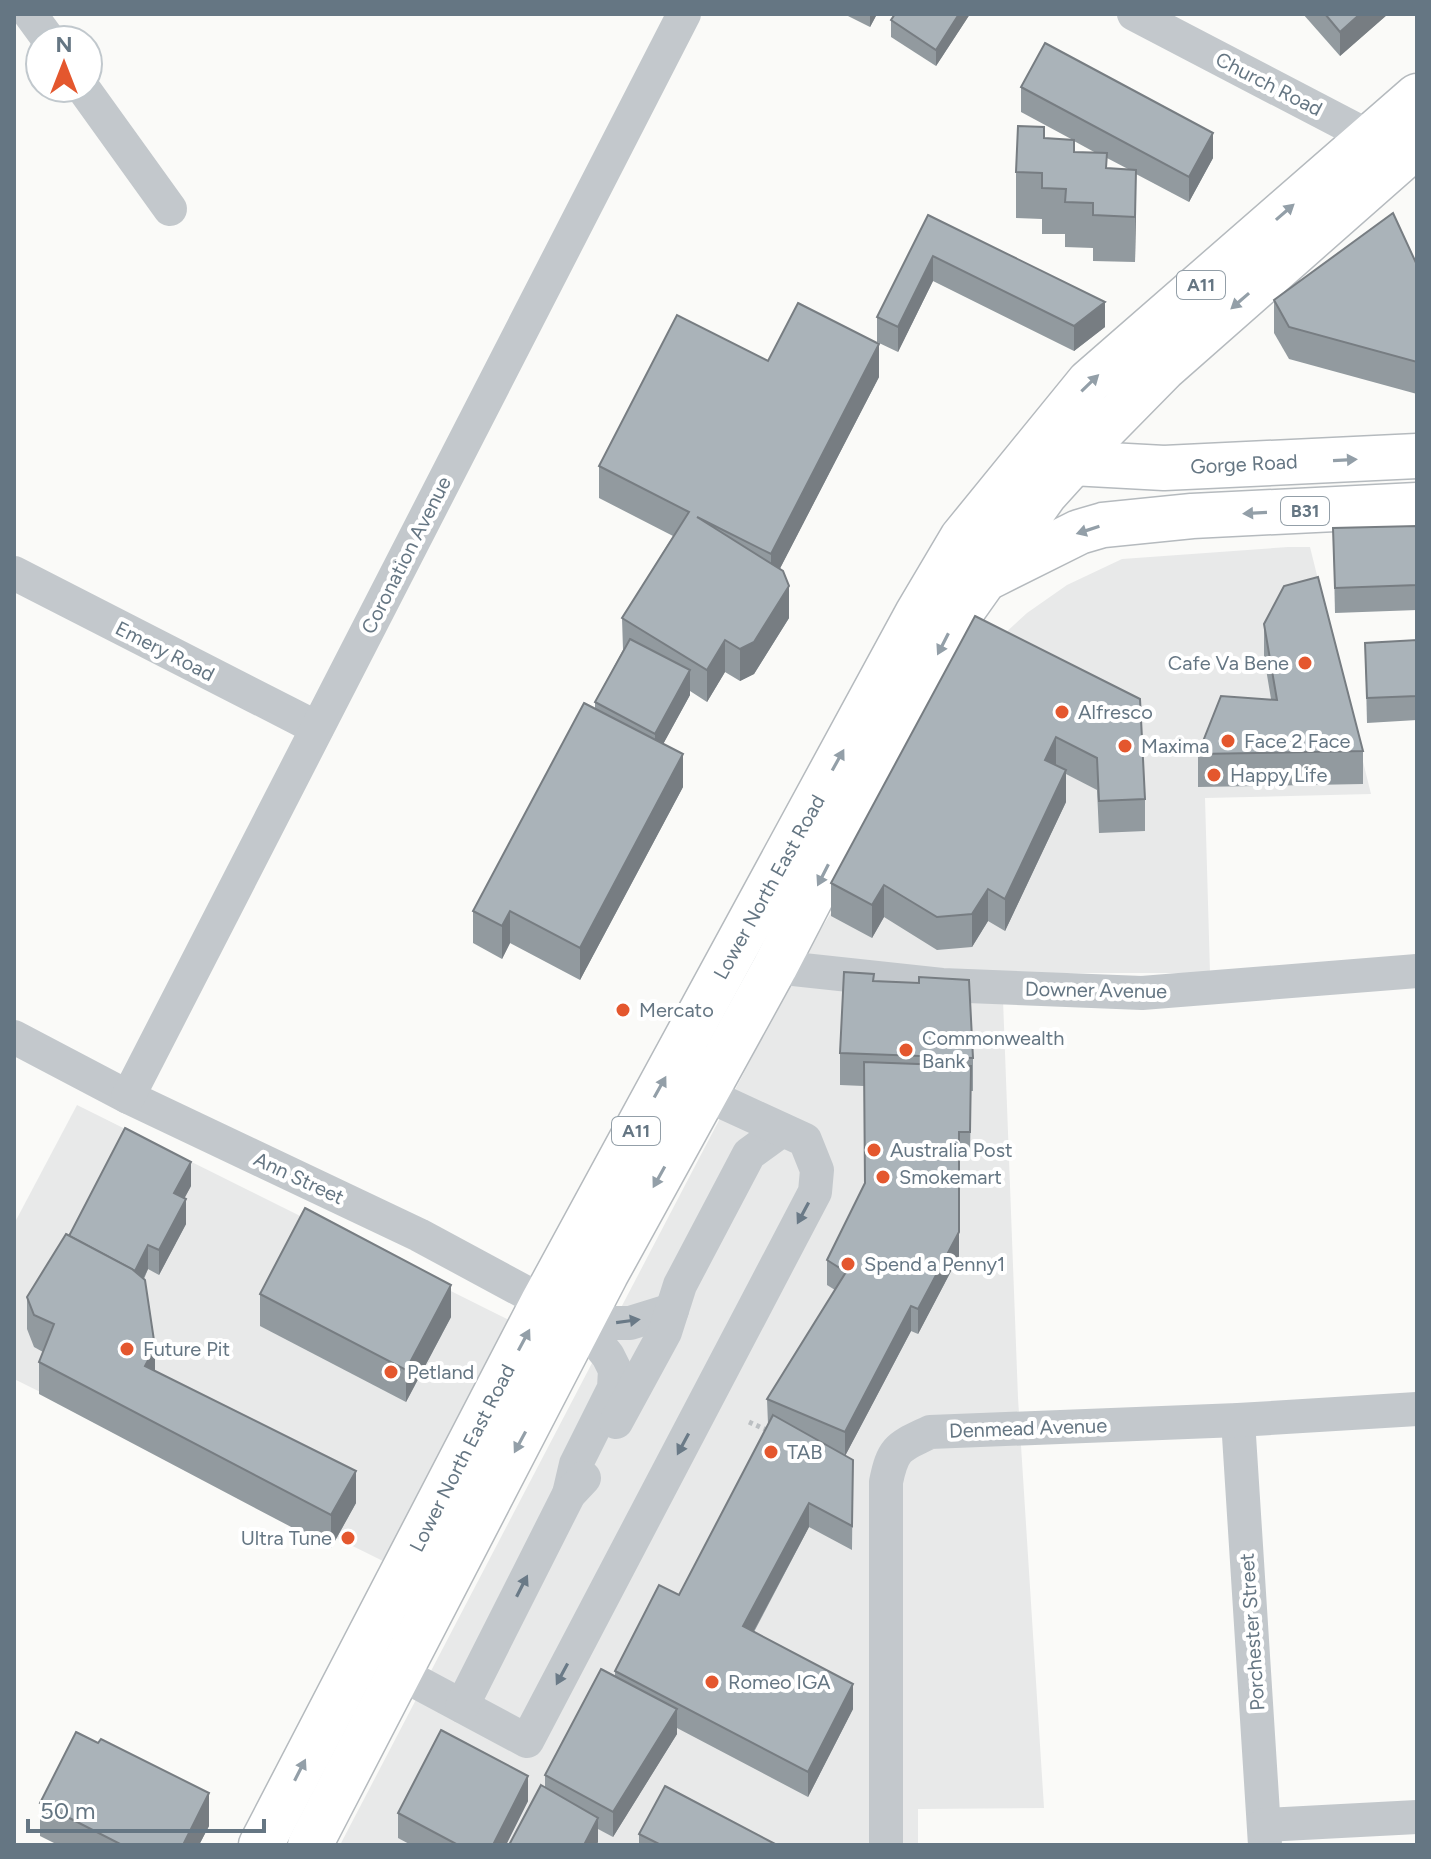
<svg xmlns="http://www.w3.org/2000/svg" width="1431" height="1859" font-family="Figtree,sans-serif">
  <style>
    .built { fill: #e8e9e9 }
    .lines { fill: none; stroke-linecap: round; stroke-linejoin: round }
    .major-casing { stroke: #b5babe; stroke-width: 47 }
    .path { stroke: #bbbfc2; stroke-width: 5; stroke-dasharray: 4 4; stroke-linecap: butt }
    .minor { stroke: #c3c8cc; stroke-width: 34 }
    .major { stroke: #fff; stroke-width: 44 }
    .wall { fill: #929a9f; fill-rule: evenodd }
    .shaded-wall { fill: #777d82 }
    .building { fill: #aab3b9; stroke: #777d82; stroke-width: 2 }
    .oneway { fill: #939fa8 }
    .oneway2 { fill: #6a7a87 }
    .poi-dot { fill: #e4572e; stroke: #fff; stroke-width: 3 }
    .labels { text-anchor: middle; stroke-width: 8; stroke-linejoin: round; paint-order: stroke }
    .shield { fill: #fff; stroke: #939fa8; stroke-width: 2 }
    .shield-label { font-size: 18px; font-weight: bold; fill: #657683 }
    .street-label { font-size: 20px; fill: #657683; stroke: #fff }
    .poi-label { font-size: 20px; fill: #657683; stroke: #fff; text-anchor: start }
  </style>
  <rect width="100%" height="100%" fill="#fafaf8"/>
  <!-- built -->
  <g class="built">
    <path d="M1288 547H1310L1371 794 1205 798 1210 973H1002L1018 1398 1044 1808 918 1809V1845H340L808 950 1003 635 1027 613 1067 585 1122 559Z"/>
    <path d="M77 1105 509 1320 385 1562 14 1379V1224Z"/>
  </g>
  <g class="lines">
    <defs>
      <g id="major">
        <path d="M1072 463 1164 468 1417 456"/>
        <path d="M991 576 1079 532 1103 525 1192 516 1417 505"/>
        <path d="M261 1845 543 1302 917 614 962 538 1089 382 1417 96"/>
        <path d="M310 1845 606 1274 775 967 953 624 1045 494 1103 430 1164 368 1417 145"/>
      </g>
    </defs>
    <!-- major casing -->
    <use href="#major" class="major-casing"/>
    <!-- path -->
    <path class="path" d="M749 1422 771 1432"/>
    <!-- minor -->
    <g class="minor">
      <path d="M30 14 49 40"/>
      <path d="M1134 14 1389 147"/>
      <path d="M83 88 170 209"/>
      <path d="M14 573 317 728"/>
      <path d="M775 967 942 985 1142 993 1417 971"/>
      <path d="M14 1037 128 1097 419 1235 582 1323 608 1356 615 1370 614 1388 576 1464 569 1494"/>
      <path d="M128 1097 684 14"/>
      <path d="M582 1323H630L672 1310"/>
      <path d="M1238 1420 1265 1845"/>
      <path d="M616 1422 665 1332 680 1285 749 1154 782 1130"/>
      <path d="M400 1673 527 1741 815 1192 817 1170 805 1140 705 1094"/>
      <path d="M462 1706 569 1494 584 1478"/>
      <path d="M1264 1825 1417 1817"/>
      <path d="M886 1845V1482C893 1447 899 1447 930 1432L1238 1420 1417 1409"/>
    </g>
    <!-- major -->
    <use href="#major" class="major"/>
  </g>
  <!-- wall -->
  <g class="wall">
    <path d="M844 14H877L870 27Z"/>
    <path d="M895 14H970L936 66 891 37V20Z"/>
    <path d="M1303 14H1388L1340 56Z"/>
    <path d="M1021 87 1213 158 1189 202 1136 174 1135 262 1093 261V248L1065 247V234H1042V219L1016 218V172L1044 138 1073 140 1021 112ZM1074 141 1096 153 1074 152ZM1107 158 1128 169 1107 168Z"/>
    <path d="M928 215 1105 327 1074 351 933 281 898 352 877 342V317Z"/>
    <path d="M1417 265V394L1289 359 1274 333V300Z"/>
    <path d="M768 361 879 377 780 568 789 618 754 674 740 681 725 672 707 702 690 691V695L663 744 683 787 580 980 510 943 502 959 473 943V911L595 709V702L623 650 622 618 673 536 599 498V466Z"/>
    <path d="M1417 526V610L1335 613 1333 528Z"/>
    <path d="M975 616 1145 799V831L1099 833 1097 790 1066 774V802L1005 931 988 921 972 947 937 950 884 917 872 938 831 916V883Z"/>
    <path d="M1264 624 1363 751V784L1198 787V754L1271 699 1264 657Z"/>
    <path d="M1417 640V720L1367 723 1365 643Z"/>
    <path d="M874 981 973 1058V1091H971L970 1157H959V1256L918 1334 911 1331 910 1333 845 1456 853 1460 852 1550 809 1527 754 1632 853 1709 808 1797 677 1728V1734L613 1837 598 1829V1842L545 1788V1775L615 1676V1671L679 1595 768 1424 767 1399 835 1290 827 1285V1260L865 1184 864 1086 840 1085V1053Z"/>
    <path d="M191 1186 184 1198 186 1224 159 1275 148 1269 144 1279 155 1371 356 1503 331 1548 39 1394V1362L43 1352 34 1347 27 1329V1297L69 1236Z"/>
    <path d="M260 1294 451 1317 406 1402 260 1326Z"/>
    <path d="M528 1801 506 1845H411L398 1838V1813Z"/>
    <path d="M40 1803 209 1826 199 1845H58L40 1836Z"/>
    <path d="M639 1834 777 1845H639Z"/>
  </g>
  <!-- shaded-wall -->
  <g class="shaded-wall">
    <path d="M870 14H877L870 27Z"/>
    <path d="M959 14H970L936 66V50Z"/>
    <path d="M1360 14H1388L1340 56V32Z"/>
    <path d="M1213 133V158L1189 202V177Z"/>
    <path d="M1136 170V215L1135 262V217Z"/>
    <path d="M933 256V281L898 352V327Z"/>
    <path d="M1105 302V327L1074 351V326Z"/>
    <path d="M879 344V377L771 586V554Z"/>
    <path d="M789 586V618L754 674 740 681V649Z"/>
    <path d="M725 640V672L707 702V670Z"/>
    <path d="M690 670V695L655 759V734Z"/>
    <path d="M1056 737V769L1045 760Z"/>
    <path d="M683 754V787L580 980V948Z"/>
    <path d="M1066 770V802L1005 931V899Z"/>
    <path d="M884 885V917L872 938V905Z"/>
    <path d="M988 889V921L972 947V914Z"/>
    <path d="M510 911V943L502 959V926Z"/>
    <path d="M959 1132V1256L918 1334V1309Z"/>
    <path d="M191 1162V1186L174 1218V1193Z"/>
    <path d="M186 1199V1224L159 1275V1250Z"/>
    <path d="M148 1245V1269L132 1301V1276Z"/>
    <path d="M451 1285V1317L406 1402V1370Z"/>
    <path d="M911 1306V1331L845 1456V1432Z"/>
    <path d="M155 1347V1379L145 1366Z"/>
    <path d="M356 1471V1503L331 1548V1515Z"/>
    <path d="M809 1503V1527L743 1651V1626Z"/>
    <path d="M853 1684V1709L808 1797V1772Z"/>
    <path d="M677 1709V1734L613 1837V1812Z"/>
    <path d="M528 1776V1801L506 1845H493Z"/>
    <path d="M209 1793V1826L199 1845H183Z"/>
    <path d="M598 1818V1842L597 1845H584Z"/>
  </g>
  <!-- building -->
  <g class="building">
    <path d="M895 14H959L936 50 891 20Z"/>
    <path d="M1325 14H1360L1340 32Z"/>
    <path d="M1045 43 1213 133 1189 177 1021 87Z"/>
    <path d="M1018 126 1044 127V138L1074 140V152L1107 153 1106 168 1136 170 1135 217 1093 215V203L1065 202 1066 189 1042 188V173L1016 172Z"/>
    <path d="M1393 213 1417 265V362L1289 327 1274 300Z"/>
    <path d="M928 215 1105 302 1074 326 933 256 898 327 877 317Z"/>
    <path d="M798 303 879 344 771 554 697 517 783 571 789 586 754 642 740 649 725 640 707 670 622 618 689 512 599 466 677 315 768 361Z"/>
    <path d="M1417 526V585L1335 588 1333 528Z"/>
    <path d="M1318 577 1363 751 1198 754 1221 696 1277 700 1264 624 1284 586Z"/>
    <path d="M975 616 1140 699 1145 799 1099 801 1097 758 1056 737 1045 760 1066 770 1005 899 988 889 972 914 937 917 884 885 872 905 831 883Z"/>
    <path d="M630 639 690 670 655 734 595 702Z"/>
    <path d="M1417 640V696L1367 698 1365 643Z"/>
    <path d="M584 703 683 754 580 948 510 911 502 926 473 911Z"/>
    <path d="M844 972 874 974 873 981 919 983V977L969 980 973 1058 840 1053Z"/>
    <path d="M864 1062 971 1066 970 1132H959V1232L918 1309 911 1306 910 1308 845 1432 767 1399 846 1272 827 1260 865 1183Z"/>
    <path d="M125 1128 191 1162 174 1193 186 1199 159 1250 148 1245 135 1271 69 1236Z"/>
    <path d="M305 1208 451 1285 406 1370 260 1294Z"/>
    <path d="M66 1234 132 1269 145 1280 155 1347 145 1366 356 1471 331 1515 39 1362 54 1324 34 1315 27 1297Z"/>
    <path d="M773 1415 853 1460 852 1526 809 1503 743 1626 853 1684 808 1772 615 1671 659 1585 679 1595Z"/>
    <path d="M601 1669 677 1709 613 1812 545 1775Z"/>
    <path d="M441 1730 528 1776 493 1845H458L398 1813Z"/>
    <path d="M76 1732 98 1743 101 1739 209 1793 183 1845H122L40 1803Z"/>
    <path d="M541 1785 598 1818 584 1845H509Z"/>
    <path d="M665 1786 777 1845H661L639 1834Z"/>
  </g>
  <!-- one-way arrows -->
  <defs><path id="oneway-solid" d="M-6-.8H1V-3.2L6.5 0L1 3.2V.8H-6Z" transform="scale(2)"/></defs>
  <g class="oneway">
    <use href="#oneway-solid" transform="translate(1285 212) rotate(-41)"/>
    <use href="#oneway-solid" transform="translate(1240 301) rotate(139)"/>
    <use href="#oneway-solid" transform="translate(1090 383) rotate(-44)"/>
    <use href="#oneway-solid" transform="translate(1345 460) rotate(-3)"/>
    <use href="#oneway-solid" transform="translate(1255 513) rotate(177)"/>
    <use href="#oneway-solid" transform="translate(1088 530) rotate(162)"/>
    <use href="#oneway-solid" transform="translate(943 644) rotate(117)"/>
    <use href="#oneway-solid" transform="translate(838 760) rotate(-61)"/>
    <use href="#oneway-solid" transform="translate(823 875) rotate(117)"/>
    <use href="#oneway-solid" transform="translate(660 1087) rotate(-61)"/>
    <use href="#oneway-solid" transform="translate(659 1177) rotate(119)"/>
    <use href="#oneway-solid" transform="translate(524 1340) rotate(-62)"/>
    <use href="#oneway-solid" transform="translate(520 1442) rotate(118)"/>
    <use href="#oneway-solid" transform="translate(300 1770) rotate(-63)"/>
  </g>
  <g class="oneway2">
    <use href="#oneway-solid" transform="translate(803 1213) rotate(118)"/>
    <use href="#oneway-solid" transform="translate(628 1321) rotate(-8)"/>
    <use href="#oneway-solid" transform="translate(683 1444) rotate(118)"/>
    <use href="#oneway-solid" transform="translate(522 1586) rotate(-63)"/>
    <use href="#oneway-solid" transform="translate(562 1674) rotate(118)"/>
  </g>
  <!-- markers -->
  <g class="poi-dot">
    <circle cx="1305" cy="663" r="8"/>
    <circle cx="1062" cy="712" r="8"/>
    <circle cx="1228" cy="741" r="8"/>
    <circle cx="1125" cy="746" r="8"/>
    <circle cx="1214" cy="775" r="8"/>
    <circle cx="623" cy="1010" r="8"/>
    <circle cx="906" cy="1050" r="8"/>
    <circle cx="874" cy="1150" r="8"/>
    <circle cx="883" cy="1177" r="8"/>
    <circle cx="848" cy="1264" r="8"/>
    <circle cx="127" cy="1349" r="8"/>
    <circle cx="391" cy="1372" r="8"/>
    <circle cx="771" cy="1452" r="8"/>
    <circle cx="348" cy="1538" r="8"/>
    <circle cx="712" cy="1682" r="8"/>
  </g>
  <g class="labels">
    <!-- shield labels -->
    <g class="shield">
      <rect x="1177" y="271" width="48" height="28" rx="6"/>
      <rect x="1281" y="497" width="48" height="28" rx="6"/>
      <rect x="612" y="1117" width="48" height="28" rx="6"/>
    </g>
    <g class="shield-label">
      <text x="1201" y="291">A11</text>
      <text x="1305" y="517">B31</text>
      <text x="636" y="1137">A11</text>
    </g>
    <!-- street labels -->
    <g class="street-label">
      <text transform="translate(1269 84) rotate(27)" y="7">Church Road</text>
      <text transform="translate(1244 464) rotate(-3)" y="7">Gorge Road</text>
      <text transform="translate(406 555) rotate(-63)" y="7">Coronation Avenue</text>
      <text transform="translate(165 651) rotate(27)" y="7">Emery Road</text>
      <text transform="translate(769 887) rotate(-61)" y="7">Lower North East Road</text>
      <text transform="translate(1096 990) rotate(1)" y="7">Downer Avenue</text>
      <text transform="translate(299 1178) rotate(25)" y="7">Ann Street</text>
      <text transform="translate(1028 1428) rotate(-2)" y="7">Denmead Avenue</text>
      <text transform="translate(462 1458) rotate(-63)" y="7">Lower North East Road</text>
      <text transform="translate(1252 1632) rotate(-94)" y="7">Porchester Street</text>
    </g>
    <!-- poi labels -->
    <g class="poi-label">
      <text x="1289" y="670" text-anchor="end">Cafe Va Bene</text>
      <text x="1078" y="719">Alfresco</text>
      <text x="1244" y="748">Face 2 Face</text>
      <text x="1141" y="753">Maxima</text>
      <text x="1230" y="782">Happy Life</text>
      <text x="639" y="1017">Mercato</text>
      <text x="922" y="1045">Commonwealth<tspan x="922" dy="23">Bank</tspan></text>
      <text x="890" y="1157">Australia Post</text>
      <text x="899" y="1184">Smokemart</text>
      <text x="864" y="1271">Spend a Penny1</text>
      <text x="143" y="1356">Future Pit</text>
      <text x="407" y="1379">Petland</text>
      <text x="787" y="1459">TAB</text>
      <text x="332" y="1545" text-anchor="end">Ultra Tune</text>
      <text x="728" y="1689">Romeo IGA</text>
    </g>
  </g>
  <!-- border -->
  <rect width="1431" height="1859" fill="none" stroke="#657683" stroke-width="32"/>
  <!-- north arrow -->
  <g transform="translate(64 64)"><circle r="38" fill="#ffffff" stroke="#c1c8cd" stroke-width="2"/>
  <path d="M0-6L14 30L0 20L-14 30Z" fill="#e4572e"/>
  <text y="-12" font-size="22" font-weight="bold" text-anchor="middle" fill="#657683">N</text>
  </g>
  <!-- scale -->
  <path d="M28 1819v12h236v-12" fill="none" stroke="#657683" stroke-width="4"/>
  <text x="40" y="1819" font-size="24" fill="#657683" stroke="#ffffff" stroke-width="6" paint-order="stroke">50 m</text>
</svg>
